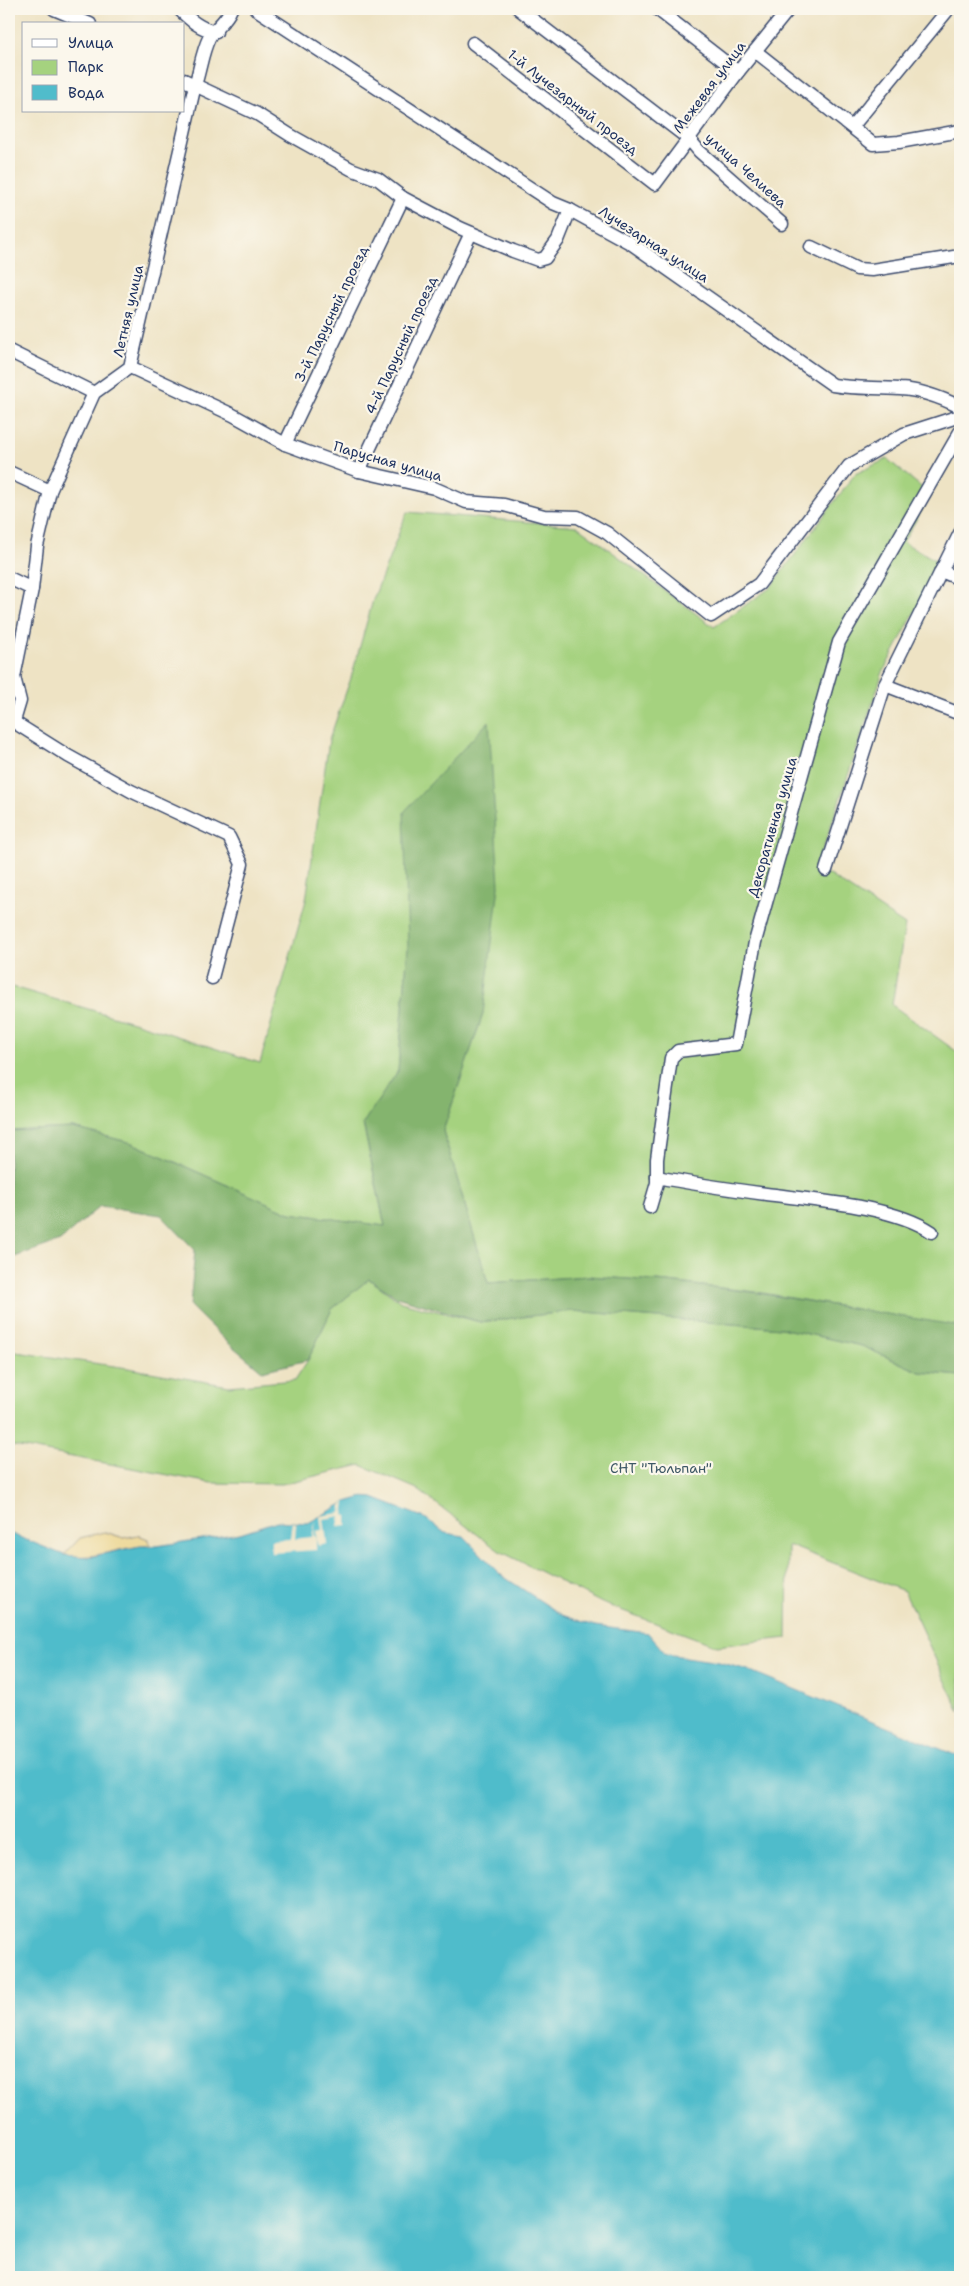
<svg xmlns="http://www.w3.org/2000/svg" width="969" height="2286" font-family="'Shantell Sans',sans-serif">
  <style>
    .green { fill: #a5d27f; stroke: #60806e }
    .forest { fill: #84b46e; stroke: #507266 }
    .sand { fill: #eeda9e; stroke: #84847e }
    .water { fill: #50bccb; stroke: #367694 }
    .pier { fill: #eee3c4 }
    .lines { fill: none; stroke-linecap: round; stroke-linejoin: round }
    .minor-casing { stroke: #3b4a6d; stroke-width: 15 }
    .minor { stroke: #fff; stroke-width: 12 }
    .labels { text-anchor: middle; stroke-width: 4.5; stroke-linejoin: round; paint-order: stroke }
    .street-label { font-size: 14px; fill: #1b2f5e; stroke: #fbf7ec }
    .park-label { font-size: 14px; fill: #3e5866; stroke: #fbf7ec }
  </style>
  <rect width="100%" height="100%" fill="#fbf7ec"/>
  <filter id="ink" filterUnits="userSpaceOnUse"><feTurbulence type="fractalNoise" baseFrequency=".02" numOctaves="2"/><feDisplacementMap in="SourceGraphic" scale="10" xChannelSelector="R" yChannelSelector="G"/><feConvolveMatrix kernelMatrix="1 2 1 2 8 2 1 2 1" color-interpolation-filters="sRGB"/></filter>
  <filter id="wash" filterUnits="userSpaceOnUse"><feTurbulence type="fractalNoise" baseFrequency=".0096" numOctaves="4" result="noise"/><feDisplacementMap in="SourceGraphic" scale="20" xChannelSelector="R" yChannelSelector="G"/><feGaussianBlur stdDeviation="1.12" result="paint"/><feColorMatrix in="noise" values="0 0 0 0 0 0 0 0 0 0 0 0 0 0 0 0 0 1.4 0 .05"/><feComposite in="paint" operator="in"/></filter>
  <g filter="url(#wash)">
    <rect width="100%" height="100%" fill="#eee3c4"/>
    <!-- green -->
    <g class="green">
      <path d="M887 459 931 495 903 542 941 563 883 672 817 867 905 925 892 1005 960 1054V1327L757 1292 668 1282 588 1276 488 1283 443 1131 483 1014 408 947 398 1071 363 1124 385 1226 290 1213 132 1143 73 1128 9 1131V986L140 1024 260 1063 306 900 329 740 351 678 373 600 407 512 577 526 714 627 770 588 855 474Z"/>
      <path d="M369 1279 401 1302 480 1322 573 1311 781 1328 862 1346 920 1372 960 1376V1712L904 1591 788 1545 787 1638 717 1646 602 1603 498 1550 417 1489 361 1465 282 1484 211 1483 9 1445V1351L128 1368 229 1386 295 1380 308 1360 332 1309Z"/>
    </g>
    <!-- forest -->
    <path class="forest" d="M489 721 499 886 483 1014 443 1131 488 1283 588 1276 668 1282 752 1292 960 1326V1376L920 1372 862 1346 781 1328 573 1311 480 1322 397 1297 369 1279 332 1309 308 1360 262 1371 226 1341 190 1306 195 1250 161 1215 100 1206 60 1241 9 1259V1131L73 1128 132 1143 290 1213 385 1226 363 1123 398 1071 408 947 404 812Z"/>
    <!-- sand -->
    <path class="sand" d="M105 1532 124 1538 138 1535 148 1539 150 1546C118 1546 97 1561 64 1555L80 1538Z"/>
    <!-- water -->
    <path class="water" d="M363 1497 373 1498 425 1518 445 1533 464 1536 501 1575 562 1615 595 1626 648 1633 666 1654 719 1662 748 1670 960 1757V2277H9V1533L64 1555 89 1557 140 1546H157L240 1533 277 1521 308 1523 346 1502Z"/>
    <!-- pier -->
    <path class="pier" d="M346 1502 344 1515 347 1516V1525L338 1526 340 1516 324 1519 327 1544 318 1546 316 1537V1550L271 1553V1540L291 1539 293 1522 296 1523 295 1539 312 1537 316 1519 314 1536 317 1537 316 1531 322 1530 320 1516 341 1513 342 1504Z"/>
  </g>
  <g filter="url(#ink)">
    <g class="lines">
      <defs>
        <g id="minor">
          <path d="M54 9 90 24"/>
          <path d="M179 9C190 20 200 29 216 32"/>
          <path d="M256 9 553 203 570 210"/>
          <path d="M519 9 689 139 699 151 782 224"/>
          <path d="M657 9 738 72"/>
          <path d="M473 43 655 184 738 72 789 9"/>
          <path d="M755 51 873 144 899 142 960 131"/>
          <path d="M184 80 257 114 290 135 351 169 378 179 403 198 460 228 513 251 538 260 545 258 558 240 570 210 632 244 833 385C855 389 877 387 900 389 920 390 942 398 960 407"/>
          <path d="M852 127 947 11 944 9"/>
          <path d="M811 247 857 269 872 270 960 256"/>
          <path d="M9 351 94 393"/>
          <path d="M130 367 233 415 285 444 359 471 434 488 466 502 504 505 544 516 578 517 607 533 711 616 759 584 849 466 904 434 960 416"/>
          <path d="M285 444 403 198"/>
          <path d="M359 471 471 233"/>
          <path d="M9 472 50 491"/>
          <path d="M941 571 960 579"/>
          <path d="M9 578 32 589"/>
          <path d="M885 685 960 714"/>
          <path d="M9 719 68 756 131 791 229 837 242 864 212 978"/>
          <path d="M14 721 20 701 14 677 32 589 37 546 50 491 94 393 130 367 195 85C200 70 202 52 209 38 215 27 225 23 231 9"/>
          <path d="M826 870 885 685 960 533"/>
          <path d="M657 1177C693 1184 729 1189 766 1194 812 1200 895 1206 932 1232"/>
          <path d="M650 1207 657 1183V1159L671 1058 678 1051 736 1044 755 942 839 642 960 432"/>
        </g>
      </defs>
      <!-- minor casing -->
      <use href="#minor" class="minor-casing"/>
      <!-- minor -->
      <use href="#minor" class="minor"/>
    </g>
  </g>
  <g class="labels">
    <!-- street labels -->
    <g class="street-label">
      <text transform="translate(709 87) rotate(-53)" y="5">Межевая улица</text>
      <text transform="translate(573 102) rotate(38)" y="5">1-й Лучезарный проезд</text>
      <text transform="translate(746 170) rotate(42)" y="5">улица Челиева</text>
      <text transform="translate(654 244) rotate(33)" y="5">Лучезарная улица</text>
      <text transform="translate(128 311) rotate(-77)" y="5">Летняя улица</text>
      <text transform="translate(331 314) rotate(-64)" y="5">3-й Парусный проезд</text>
      <text transform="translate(401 345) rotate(-65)" y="5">4-й Парусный проезд</text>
      <text transform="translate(388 461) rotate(16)" y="5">Парусная улица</text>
      <text transform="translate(772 827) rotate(-74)" y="5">Декоративная улица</text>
    </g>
    <!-- park labels -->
    <g class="park-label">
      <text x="661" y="1473">СНТ "Тюльпан"</text>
    </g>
  </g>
  <!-- margin -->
  <rect width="969" height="2286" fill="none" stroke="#fbf7ec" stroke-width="30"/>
  <!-- legend -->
  <rect x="22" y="22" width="162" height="90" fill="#fbf7ec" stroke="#a1a7b3"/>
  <rect x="32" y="39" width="25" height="8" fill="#ffffff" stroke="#a1a7b3"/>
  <text x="68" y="48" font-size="15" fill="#1b2f5e">Улица</text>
  <rect x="32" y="60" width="25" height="15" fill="#a5d27f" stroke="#a1a7b3"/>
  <text x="68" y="72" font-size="15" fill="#1b2f5e">Парк</text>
  <rect x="32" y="85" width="25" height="15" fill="#50bccb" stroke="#a1a7b3"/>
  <text x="68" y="98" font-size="15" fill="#1b2f5e">Вода</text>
</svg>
